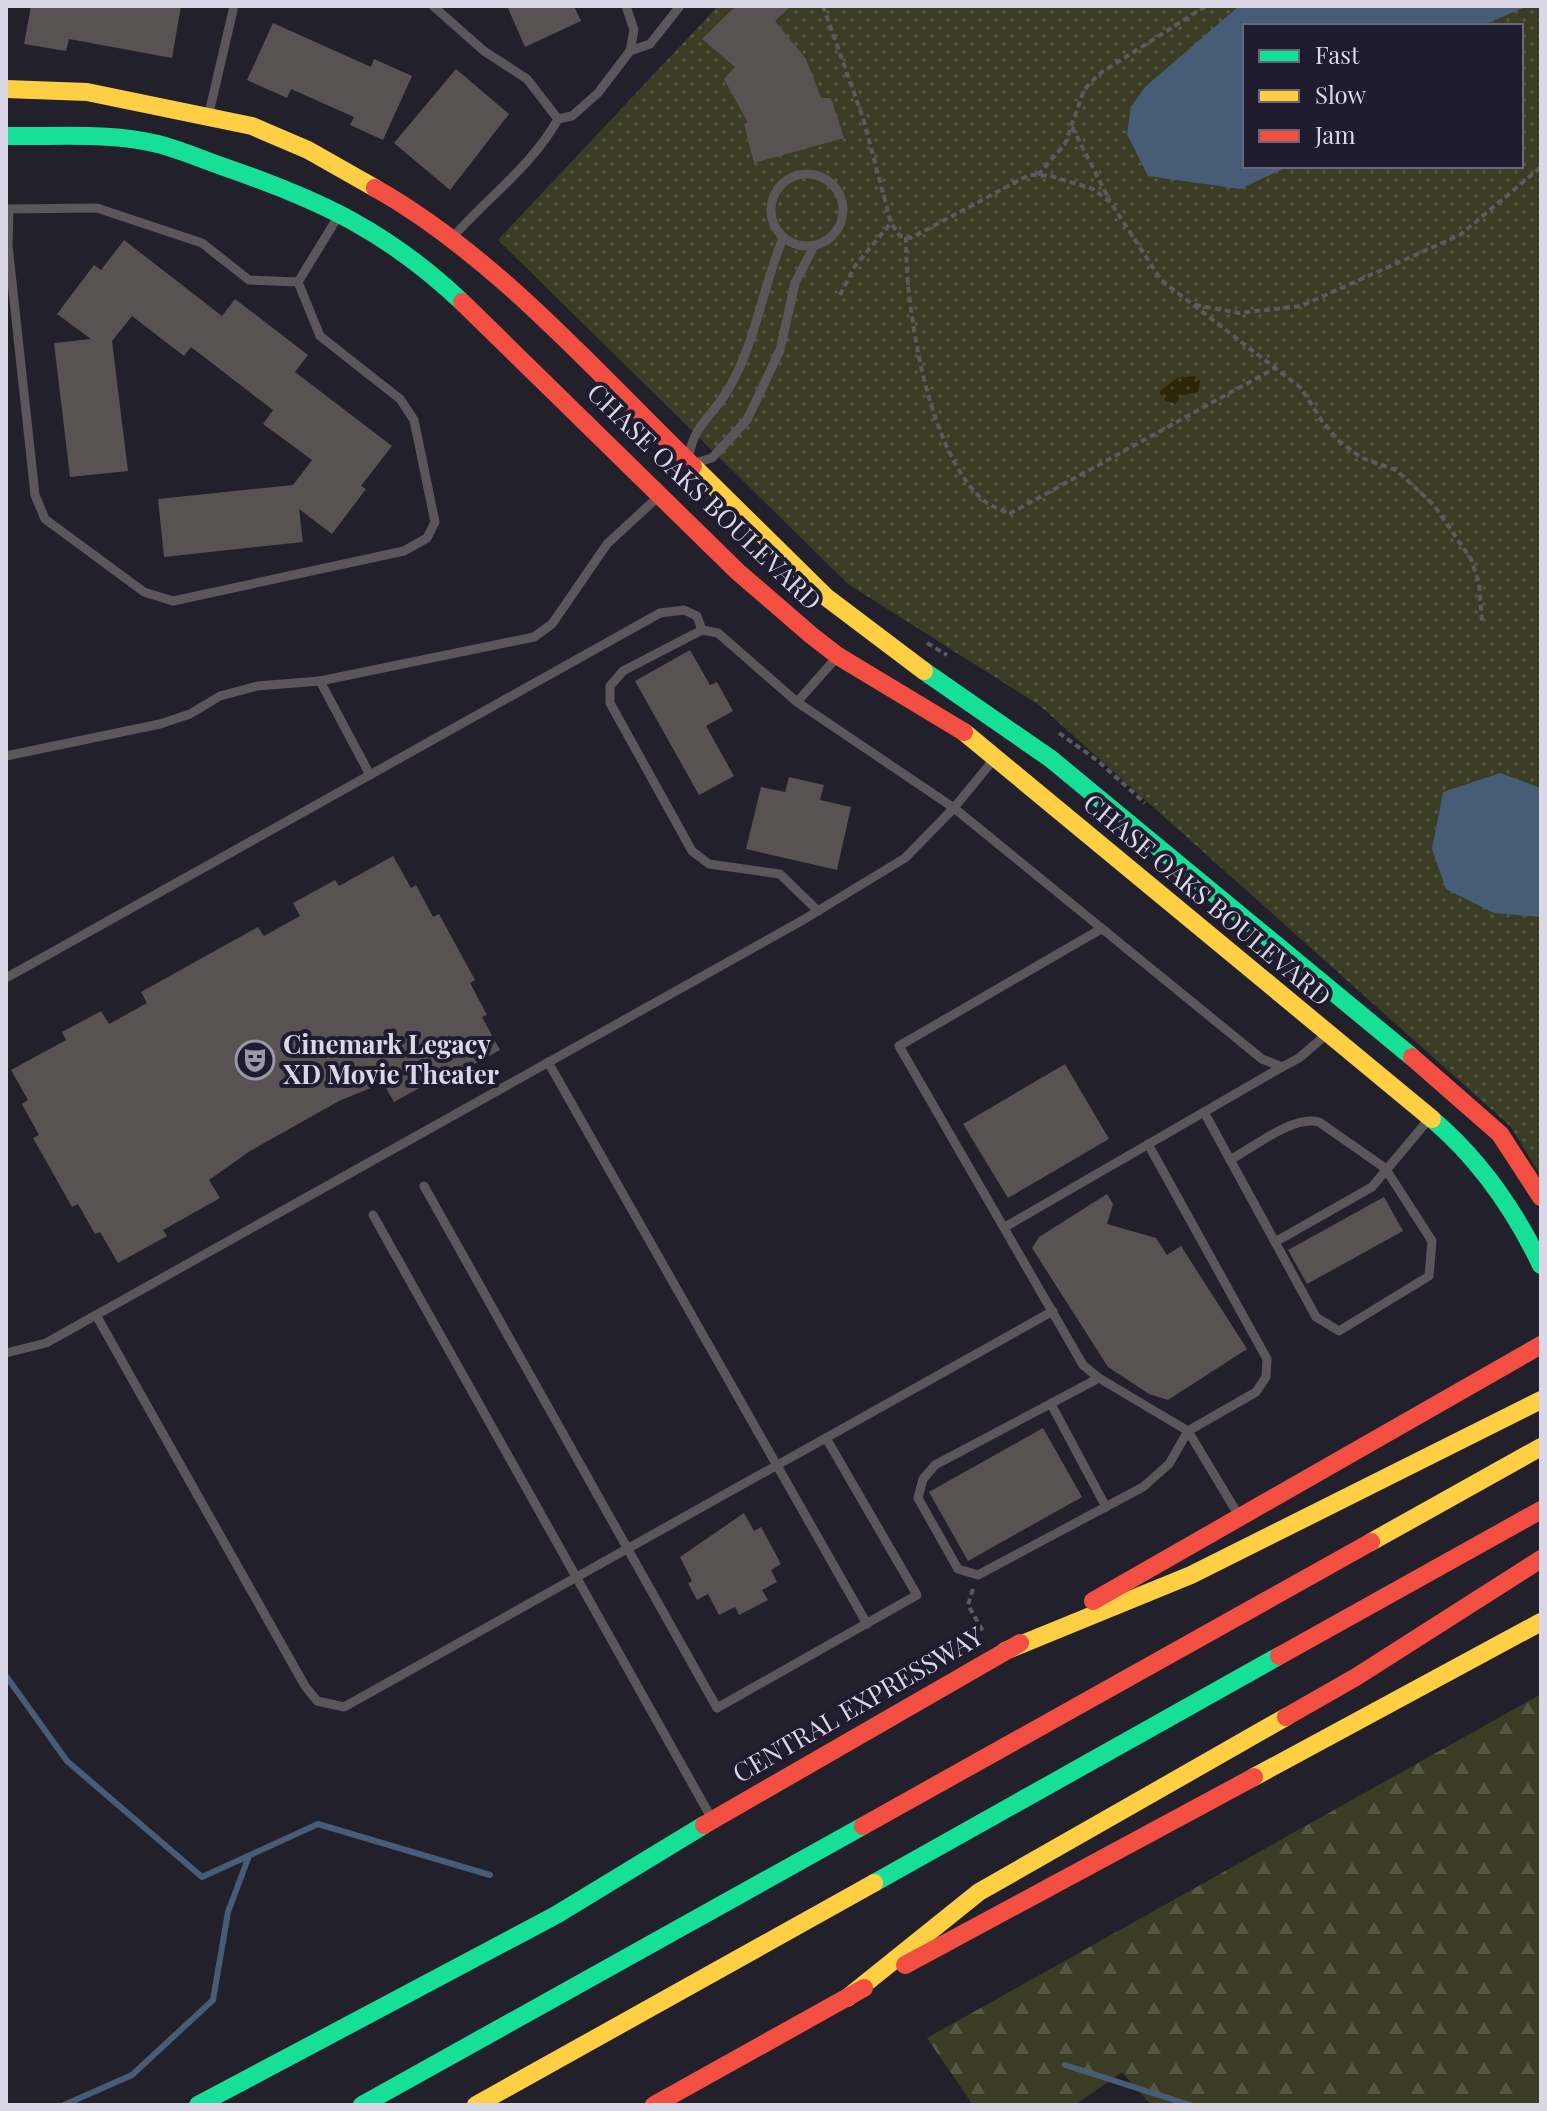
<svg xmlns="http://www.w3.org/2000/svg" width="1547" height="2111" font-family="'Playfair Display',serif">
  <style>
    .grass { fill: url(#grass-dots); fill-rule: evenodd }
    .forest { fill: url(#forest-firs) }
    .sand { fill: url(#sand-dots) }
    .water { fill: #475d77 }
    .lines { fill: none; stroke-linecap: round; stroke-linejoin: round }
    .stream { stroke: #475d77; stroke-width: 6 }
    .building { fill: #595253 }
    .path { stroke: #5d5a5e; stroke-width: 4; stroke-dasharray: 6 4; stroke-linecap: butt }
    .lane { stroke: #5b5659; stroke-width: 9 }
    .fast { stroke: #16e098; stroke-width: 18 }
    .slow { stroke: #ffcf43; stroke-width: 18 }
    .jam { stroke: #f24e42; stroke-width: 18 }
    .labels { text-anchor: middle; stroke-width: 8; stroke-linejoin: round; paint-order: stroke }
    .street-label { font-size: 26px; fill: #dad8e6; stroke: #1f1c2f }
    .poi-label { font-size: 26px; font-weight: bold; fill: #dad8e6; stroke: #1f1c2f; text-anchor: start }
  </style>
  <defs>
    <pattern id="grass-dots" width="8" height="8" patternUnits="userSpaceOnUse" patternTransform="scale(2)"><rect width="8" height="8" fill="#3a3d24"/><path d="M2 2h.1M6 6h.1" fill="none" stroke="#565844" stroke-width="1.8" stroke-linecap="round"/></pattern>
    <pattern id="forest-firs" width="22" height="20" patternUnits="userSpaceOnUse" patternTransform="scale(2)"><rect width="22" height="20" fill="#3a3d24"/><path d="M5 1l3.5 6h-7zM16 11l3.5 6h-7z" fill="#565844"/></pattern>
    <pattern id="sand-dots" width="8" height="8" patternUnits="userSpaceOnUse" patternTransform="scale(2)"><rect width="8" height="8" fill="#2c250a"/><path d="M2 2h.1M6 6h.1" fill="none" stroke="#4a442e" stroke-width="1.8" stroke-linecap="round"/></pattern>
  </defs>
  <rect width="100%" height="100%" fill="#22202b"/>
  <!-- grass -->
  <path class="grass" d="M718 6H1541V1176L1510 1126 1039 705 848 584 498 240ZM1245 26H1521V166H1245Z"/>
  <!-- forest -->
  <path class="forest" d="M1541 1694V2105H1151L1122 2072 1075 2105H973L927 2038Z"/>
  <!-- sand -->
  <path class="sand" d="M1195 376 1200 381 1198 392 1183 395 1174 404 1165 400 1159 392 1177 378Z"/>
  <!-- water -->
  <g class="water">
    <path d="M1239 6H1528L1481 26H1245V166H1289L1240 189 1148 176 1127 134 1131 107 1145 87Z"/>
    <path d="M1500 773 1541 788V917L1494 913 1446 889 1432 849 1443 792Z"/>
  </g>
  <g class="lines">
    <!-- stream -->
    <g class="stream">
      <path d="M6 1676 67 1761 202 1877 318 1824 490 1875"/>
      <path d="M1065 2065 1190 2105"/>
      <path d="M64 2105 132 2075 213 2000 228 1912 249 1856"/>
    </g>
  </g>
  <!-- building -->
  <g class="building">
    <path d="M31 6H181L172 58 69 39 66 51 24 44Z"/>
    <path d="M507 6H574L581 21 525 47Z"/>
    <path d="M736 6H791L775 21 806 59 821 98H831L844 138 754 163 744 124 748 123 724 79 735 67 702 39Z"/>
    <path d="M273 23 371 67 374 59 412 76 383 140 350 125 354 117 291 89 287 98 247 80Z"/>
    <path d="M456 69 509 114 450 190 394 143Z"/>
    <path d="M124 240 222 316 235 299 308 355 295 372 392 446 361 486 366 489 332 534 299 509 303 542 164 557 158 499 293 485 312 460 263 424 273 410 191 347 184 356 132 316 112 341 128 471 70 477 54 343 91 339 57 314 94 265 101 270Z"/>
    <path d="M690 650 710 685 717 682 733 711 706 726 734 776 699 795 635 681Z"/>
    <path d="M789 777 824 785 820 800 851 807 837 870 746 849 761 787 785 792Z"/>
    <path d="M393 856 411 888 416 885 433 917 439 914 475 980 470 983 487 1015 482 1017 500 1050 454 1075 452 1070 394 1102 383 1083 339 1101 250 1151 209 1180 220 1198 163 1230 167 1236 118 1263 100 1232 95 1234 78 1204 72 1207 33 1138 39 1135 22 1104 28 1100 11 1070 66 1040 62 1032 101 1011 109 1024 147 1003 141 992 258 927 264 936 300 916 293 903 335 880 339 886Z"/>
    <path d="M1065 1064 1109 1139 1008 1198 963 1124Z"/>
    <path d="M1107 1194 1113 1204 1107 1224 1156 1238 1167 1255 1181 1246 1247 1349 1168 1400 1149 1394 1108 1367 1032 1248 1039 1237Z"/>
    <path d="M1384 1197 1403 1231 1307 1284 1288 1250Z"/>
    <path d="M1043 1428 1082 1497 968 1561 929 1492Z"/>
    <path d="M744 1513 754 1531 761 1527 781 1564 771 1570 777 1582 762 1590 768 1600 739 1615 735 1607 719 1615 708 1594 697 1600 688 1583 692 1581 680 1557Z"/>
  </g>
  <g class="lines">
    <!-- path -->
    <g class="path">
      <path d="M823 6 863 118 891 223 900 236 911 238 1029 175 1051 176 1093 189 1111 203 1161 280 1301 388 1322 421 1339 441 1362 458 1396 470 1434 505 1471 559 1479 583 1482 621"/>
      <path d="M1072 127 1110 201"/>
      <path d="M1038 175 1065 144 1084 90 1099 74 1206 6"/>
      <path d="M906 237C905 307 928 451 982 499 989 506 1001 509 1009 514L1277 367"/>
      <path d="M840 295 855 266 891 223"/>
      <path d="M1195 305 1239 313 1301 306 1460 235 1541 167"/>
      <path d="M927 643 947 655"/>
      <path d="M1059 733 1098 761 1145 803"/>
      <path d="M973 1589 968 1605 984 1633"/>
    </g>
    <!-- lane -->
    <g class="lane">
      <path d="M433 6 484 51 527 79 558 119C532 166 488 197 453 237"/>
      <path d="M626 6 634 30 630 51"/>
      <path d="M209 113 234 6"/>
      <path d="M558 119 572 116 598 93 630 51 650 44 680 6"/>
      <circle cx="807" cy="210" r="36"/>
      <path d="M6 209 97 208 202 243 249 280 298 282 339 215"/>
      <path d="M9 210 8 245 35 495 45 519 144 592 173 601 404 551 427 538 435 522 414 420 400 399 320 336 298 282"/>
      <path d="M689 456C693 430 707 419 722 399 755 351 761 291 783 238"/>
      <path d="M694 463 712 458 747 420 780 350 795 283 814 246"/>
      <path d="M797 702 838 656"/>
      <path d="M6 756 160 724 190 714 220 696 257 686 320 681"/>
      <path d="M370 775 320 681 534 637 552 624 607 544 659 496"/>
      <path d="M818 911 780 874 709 864 692 851 610 703V686L623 671 702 630 718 633 797 702 954 808 1262 1059 1282 1067 1299 1058 1327 1034"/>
      <path d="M1101 929 899 1046 1083 1365 1099 1378 1188 1431 1239 1516"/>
      <path d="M6 978 660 613 684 610 697 616 702 630"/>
      <path d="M548 1062 867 1624"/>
      <path d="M1204 1112 1275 1242 1372 1187 1429 1119"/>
      <path d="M1230 1160C1254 1147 1293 1115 1319 1122L1385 1168 1432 1241 1429 1276 1339 1331 1316 1317 1275 1242"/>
      <path d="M424 1186 717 1708 917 1595 826 1438"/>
      <path d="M373 1215 712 1819"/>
      <path d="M1005 1227 1282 1067"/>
      <path d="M96 1315 305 1686 317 1701 344 1707 1053 1311"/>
      <path d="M6 1353 46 1343 803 920 905 858 954 808 994 759"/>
      <path d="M1099 1378 935 1465 923 1479 918 1498 958 1569 978 1575 1143 1487 1169 1464 1188 1431 1256 1392 1266 1377 1267 1359 1148 1144"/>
      <path d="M1051 1404 1106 1507"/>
    </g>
    <!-- fast -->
    <g class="fast">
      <path d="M6 136C56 137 109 132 158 144 181 150 204 160 227 168 322 201 388 232 462 302"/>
      <path d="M924 671 1051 759 1412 1057"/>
      <path d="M1432 1119C1478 1158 1515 1211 1541 1265"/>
      <path d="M874 1883 1279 1656"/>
      <path d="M198 2105 556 1915 704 1825"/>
      <path d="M362 2105 863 1826"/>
    </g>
    <!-- slow -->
    <g class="slow">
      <path d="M6 89 87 92 252 126 308 150 375 188"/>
      <path d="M693 466 826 597 924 671"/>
      <path d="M964 732 1432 1119"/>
      <path d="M1371 1542 1541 1447"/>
      <path d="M1005 1651 1191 1575 1541 1400"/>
      <path d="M1254 1777 1541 1622"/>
      <path d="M847 1998 979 1892 1286 1717"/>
      <path d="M476 2105 874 1883"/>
    </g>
    <!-- jam -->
    <g class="jam">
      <path d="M375 188C494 255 595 371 693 466"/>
      <path d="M462 302 738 572 811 635 838 656 964 732"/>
      <path d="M1412 1057 1500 1134 1541 1197"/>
      <path d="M1093 1601 1541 1345"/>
      <path d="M1279 1656 1541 1510"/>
      <path d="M1286 1717 1356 1677 1541 1559"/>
      <path d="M704 1825 1020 1643"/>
      <path d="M863 1826 1371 1542"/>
      <path d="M905 1965 1254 1777"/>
      <path d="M654 2105 864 1988"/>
    </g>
  </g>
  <!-- icons -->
  <defs>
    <symbol id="theatre-ring" viewBox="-11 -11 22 22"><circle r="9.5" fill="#1f1c2f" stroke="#9a98a5" stroke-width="1.5"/><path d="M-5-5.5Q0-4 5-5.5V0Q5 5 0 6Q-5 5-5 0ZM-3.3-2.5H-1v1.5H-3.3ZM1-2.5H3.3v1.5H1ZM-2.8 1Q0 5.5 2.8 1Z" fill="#9a98a5"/></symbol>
  </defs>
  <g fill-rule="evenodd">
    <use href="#theatre-ring" x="233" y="1038" width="44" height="44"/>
  </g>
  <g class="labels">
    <!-- street labels -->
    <g class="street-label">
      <text transform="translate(704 497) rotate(44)" y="9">CHASE OAKS BOULEVARD</text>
      <text transform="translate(1207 900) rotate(40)" y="9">CHASE OAKS BOULEVARD</text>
      <text transform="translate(858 1705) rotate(-30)" y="9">CENTRAL EXPRESSWAY</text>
    </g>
    <!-- poi labels -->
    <g class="poi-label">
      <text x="283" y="1054">Cinemark Legacy<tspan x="283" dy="30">XD Movie Theater</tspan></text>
    </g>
  </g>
  <!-- border -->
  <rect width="1547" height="2111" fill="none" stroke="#dad8e6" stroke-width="16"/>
  <!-- legend -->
  <rect x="1243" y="24" width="280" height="144" fill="#1f1c2f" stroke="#6a6778" stroke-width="2"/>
  <rect x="1259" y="50" width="40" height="12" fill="#16e098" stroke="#6a6778" stroke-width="2"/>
  <text x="1315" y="64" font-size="24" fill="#dad8e6">Fast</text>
  <rect x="1259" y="90" width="40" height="12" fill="#ffcf43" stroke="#6a6778" stroke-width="2"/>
  <text x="1315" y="104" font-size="24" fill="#dad8e6">Slow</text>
  <rect x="1259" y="130" width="40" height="12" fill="#f24e42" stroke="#6a6778" stroke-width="2"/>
  <text x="1315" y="144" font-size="24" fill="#dad8e6">Jam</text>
</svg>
